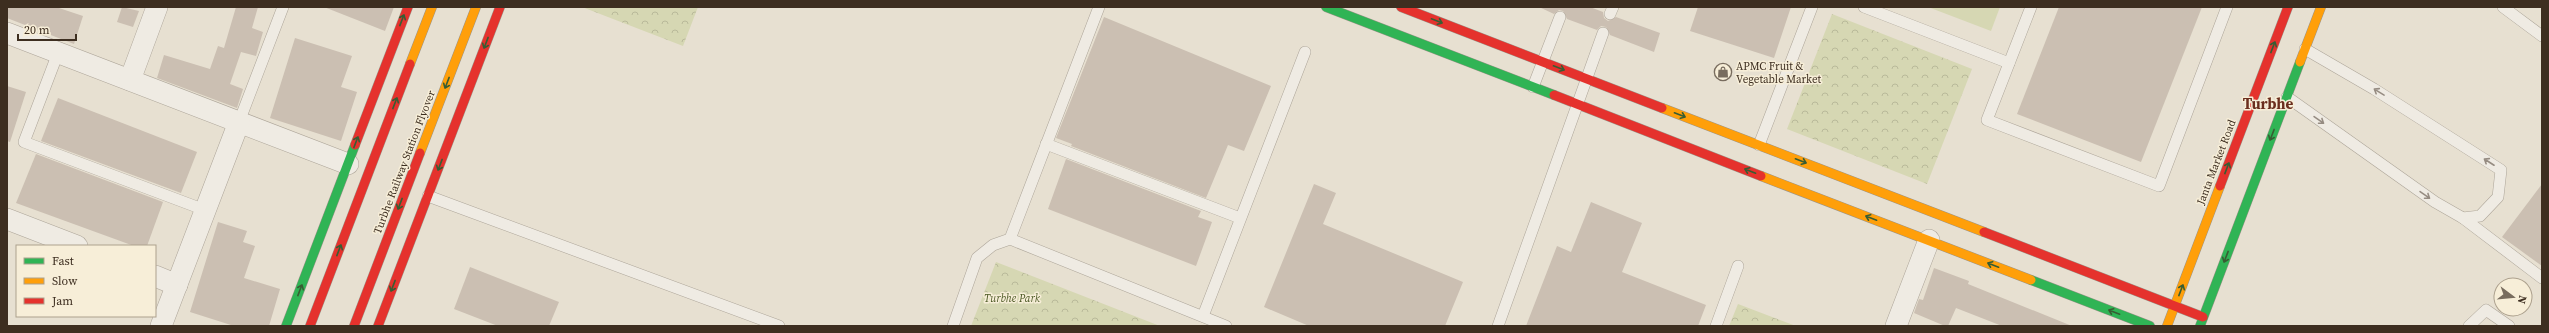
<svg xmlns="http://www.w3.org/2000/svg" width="2549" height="333" font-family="'Source Serif 4',serif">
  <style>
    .green { fill: #d6d7b3 }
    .forest { fill: url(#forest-crowns) }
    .building { fill: #cbbfb2 }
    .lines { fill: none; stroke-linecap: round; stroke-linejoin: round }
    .lane-casing { stroke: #ada599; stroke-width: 12 }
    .street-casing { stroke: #ada599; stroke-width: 22 }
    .fast-casing { stroke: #9c958a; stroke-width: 10 }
    .slow-casing { stroke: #9c958a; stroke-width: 10 }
    .jam-casing { stroke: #9c958a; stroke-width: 10 }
    .lane { stroke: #efebe3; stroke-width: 11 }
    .street { stroke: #efebe3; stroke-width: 21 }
    .fast { stroke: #30b455; stroke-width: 9 }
    .slow { stroke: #ff9f0a; stroke-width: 9 }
    .jam { stroke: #e5322d; stroke-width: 9 }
    .oneway { stroke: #385d33 }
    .oneway2 { stroke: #968c82 }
    .labels { text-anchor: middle; stroke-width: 3; stroke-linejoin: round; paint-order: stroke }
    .poi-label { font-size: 11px; fill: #3d2e20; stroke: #f7eed8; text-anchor: start }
    .street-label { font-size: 11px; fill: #3d2e20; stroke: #f7eed8 }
    .park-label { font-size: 11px; font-style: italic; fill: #4d5a26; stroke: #f7eed8 }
    .district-label { font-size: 15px; font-weight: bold; fill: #6b2e1e; stroke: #f7eed8 }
  </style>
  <defs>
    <pattern id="forest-crowns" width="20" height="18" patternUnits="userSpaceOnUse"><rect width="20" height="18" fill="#d6d7b3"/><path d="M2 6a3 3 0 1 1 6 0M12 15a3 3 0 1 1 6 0" fill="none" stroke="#b9b99a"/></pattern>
  </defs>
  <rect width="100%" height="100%" fill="#e7e0d1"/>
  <!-- green -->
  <path class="green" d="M1928 7H2000L1991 31Z"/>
  <!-- forest -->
  <g class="forest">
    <path d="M582 7H698L683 46Z"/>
    <path d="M1832 14 1972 69 1927 184 1787 129Z"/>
    <path d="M996 262 1160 326H971Z"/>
    <path d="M1738 304 1796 326H1729Z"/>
  </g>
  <!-- building -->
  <g class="building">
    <path d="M7 7H56L83 16 74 44 7 18Z"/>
    <path d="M122 7 139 11 133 27 117 22Z"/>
    <path d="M236 7H258L252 28 263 32 256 56 241 52 230 84 243 89 237 108 157 78 164 55 210 69 218 46 224 48Z"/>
    <path d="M324 7H394L385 31Z"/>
    <path d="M1539 7H1590L1603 12 1604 18 1608 21 1616 17 1660 33 1654 52 1610 35 1606 27 1601 26 1597 30 1567 19 1563 11 1559 10 1554 14Z"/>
    <path d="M1698 7H1791L1774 58 1690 31Z"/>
    <path d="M2059 7H2202L2141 162 2017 114Z"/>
    <path d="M1104 17 1271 86 1244 151 1228 145 1206 198 1071 146 1072 144 1056 138Z"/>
    <path d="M295 38 352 56 341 87 357 92 341 141 270 118Z"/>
    <path d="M7 86 26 92 10 142 7 141Z"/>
    <path d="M58 98 197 152 181 193 41 141Z"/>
    <path d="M36 154 163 202 147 246H134L16 203Z"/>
    <path d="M1066 159 1201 211 1198 217 1212 222 1196 266 1048 209Z"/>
    <path d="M1314 184 1336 193 1323 224 1463 282 1445 326H1309L1264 307Z"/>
    <path d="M2542 184V266L2502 237Z"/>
    <path d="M1591 202 1642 223 1622 272 1706 305 1698 326H1526L1557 246 1571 252Z"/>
    <path d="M218 222 247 231 243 242 255 246 244 278 280 289 269 326H234L190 312Z"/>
    <path d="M470 267 559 302 549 326H498L454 309Z"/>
    <path d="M1934 268 1969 281 1968 284 2072 326H2002L1956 308 1948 326H1945L1914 313 1919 299 1923 300Z"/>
  </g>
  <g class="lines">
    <defs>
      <g id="lane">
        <path d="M1864 7 2009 63"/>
        <path d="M2031 7 1987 120 2159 186 2227 7"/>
        <path d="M2503 7 2542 36"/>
        <path d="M1610 14 1613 7"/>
        <path d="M58 53 24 142 205 210"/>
        <path d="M1533 87 1560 17"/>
        <path d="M2287 97 2435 202 2463 218 2480 216 2498 197 2501 170 2374 89 2305 49"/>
        <path d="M239 122 283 7"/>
        <path d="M1046 144 1240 218"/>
        <path d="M1759 145 1812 7"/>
        <path d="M428 196 779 326"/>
        <path d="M2463 218 2542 278"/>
        <path d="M1010 239 1099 7"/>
        <path d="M1203 316 1305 52"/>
        <path d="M953 326 977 258 993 245 1010 239 1226 326"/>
        <path d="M1498 326 1603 33"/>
        <path d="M1716 326 1738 266"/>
        <path d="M2469 326 2486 310 2509 326"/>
      </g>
      <g id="street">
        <path d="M7 33 348 164"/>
        <path d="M130 80 157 7"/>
        <path d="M7 219 77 246"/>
        <path d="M155 276 177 285"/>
        <path d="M161 326 239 122"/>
        <path d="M1896 326 1929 240"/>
      </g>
      <g id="fast">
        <path d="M1326 7 1554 95"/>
        <path d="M2031 280 2150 326"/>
        <path d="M286 326 355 145"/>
        <path d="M2200 326 2300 62"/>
      </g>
      <g id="slow">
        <path d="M2300 62 2321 7"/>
        <path d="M410 64 432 7"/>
        <path d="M1662 108 1984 232"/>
        <path d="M420 153 476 7"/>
        <path d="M1761 176 2031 280"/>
        <path d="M2167 326 2220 186"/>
      </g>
      <g id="jam">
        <path d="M1401 7 1662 108"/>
        <path d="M1554 95 1761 176"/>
        <path d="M355 145 408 7"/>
        <path d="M2220 186 2288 7"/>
        <path d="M1984 232 2203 317"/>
        <path d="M310 326 410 64"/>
        <path d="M354 326 420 153"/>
        <path d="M378 326 500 7"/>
      </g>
    </defs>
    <!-- lane casing -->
    <use href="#lane" class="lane-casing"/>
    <!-- street casing -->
    <use href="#street" class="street-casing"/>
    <!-- fast casing -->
    <use href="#fast" class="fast-casing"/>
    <!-- slow casing -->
    <use href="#slow" class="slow-casing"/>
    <!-- jam casing -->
    <use href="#jam" class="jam-casing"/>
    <!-- lane -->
    <use href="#lane" class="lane"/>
    <!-- street -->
    <use href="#street" class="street"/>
    <!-- fast -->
    <use href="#fast" class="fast"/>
    <!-- slow -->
    <use href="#slow" class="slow"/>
    <!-- jam -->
    <use href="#jam" class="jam"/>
  </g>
  <!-- one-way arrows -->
  <defs><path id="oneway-shaft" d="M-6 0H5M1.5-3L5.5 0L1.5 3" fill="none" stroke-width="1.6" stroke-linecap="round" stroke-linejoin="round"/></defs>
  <g class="oneway">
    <use href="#oneway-shaft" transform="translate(402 20) rotate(-69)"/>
    <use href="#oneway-shaft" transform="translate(1437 21) rotate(21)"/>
    <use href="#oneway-shaft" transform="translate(486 43) rotate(111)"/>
    <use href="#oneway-shaft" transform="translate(2273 47) rotate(-69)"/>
    <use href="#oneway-shaft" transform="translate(1559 68) rotate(21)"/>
    <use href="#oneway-shaft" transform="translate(447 83) rotate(111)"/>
    <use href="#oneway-shaft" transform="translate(395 103) rotate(-69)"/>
    <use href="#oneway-shaft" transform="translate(1680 115) rotate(21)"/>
    <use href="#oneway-shaft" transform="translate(2272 135) rotate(111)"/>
    <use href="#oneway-shaft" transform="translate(356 142) rotate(-69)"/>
    <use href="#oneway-shaft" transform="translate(1801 161) rotate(21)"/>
    <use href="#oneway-shaft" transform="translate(440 165) rotate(111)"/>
    <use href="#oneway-shaft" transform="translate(2227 168) rotate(-69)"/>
    <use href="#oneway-shaft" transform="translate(1750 171) rotate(-159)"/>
    <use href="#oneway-shaft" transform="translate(400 204) rotate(111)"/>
    <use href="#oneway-shaft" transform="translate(1871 218) rotate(-159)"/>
    <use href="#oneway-shaft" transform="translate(339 250) rotate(-69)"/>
    <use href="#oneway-shaft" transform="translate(2226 257) rotate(111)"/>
    <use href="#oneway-shaft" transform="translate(1993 265) rotate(-159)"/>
    <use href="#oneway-shaft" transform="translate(393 286) rotate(111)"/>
    <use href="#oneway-shaft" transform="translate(300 290) rotate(-69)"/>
    <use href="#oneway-shaft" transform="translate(2181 290) rotate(-69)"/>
    <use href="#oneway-shaft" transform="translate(2114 312) rotate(-159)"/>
  </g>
  <g class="oneway2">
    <use href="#oneway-shaft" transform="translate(2379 92) rotate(-148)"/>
    <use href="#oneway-shaft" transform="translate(2319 120) rotate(35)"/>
    <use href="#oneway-shaft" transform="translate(2489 162) rotate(-147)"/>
    <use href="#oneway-shaft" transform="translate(2425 195) rotate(35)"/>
  </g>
  <!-- icons -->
  <defs>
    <symbol id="shop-ring" viewBox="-11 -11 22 22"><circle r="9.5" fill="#f7eed8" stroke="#786c5e" stroke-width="1.5"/><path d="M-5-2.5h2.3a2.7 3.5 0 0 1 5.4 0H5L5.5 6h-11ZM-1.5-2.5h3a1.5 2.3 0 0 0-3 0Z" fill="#786c5e"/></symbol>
  </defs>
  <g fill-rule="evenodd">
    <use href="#shop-ring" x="1713" y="62" width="20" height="20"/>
  </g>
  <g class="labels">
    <!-- poi labels -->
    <g class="poi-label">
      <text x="1736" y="70">APMC Fruit &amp;<tspan x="1736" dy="13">Vegetable Market</tspan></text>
    </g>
    <!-- street labels -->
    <g class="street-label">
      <text transform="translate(404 162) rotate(-69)" y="4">Turbhe Railway Station Flyover</text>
      <text transform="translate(2216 162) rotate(-69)" y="4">Janta Market Road</text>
    </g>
    <!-- park labels -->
    <g class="park-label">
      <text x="1012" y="302">Turbhe Park</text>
    </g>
    <!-- district labels -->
    <g class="district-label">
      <text x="2268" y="109">Turbhe</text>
    </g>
  </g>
  <!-- border -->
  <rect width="2549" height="333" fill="none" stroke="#3d2e20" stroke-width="16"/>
  <!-- legend -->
  <rect x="16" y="245" width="140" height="72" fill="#f7eed8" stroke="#ada18e"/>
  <rect x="24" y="258" width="20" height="6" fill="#30b455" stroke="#ada18e"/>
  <text x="52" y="265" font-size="12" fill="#3d2e20">Fast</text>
  <rect x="24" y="278" width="20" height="6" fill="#ff9f0a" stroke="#ada18e"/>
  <text x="52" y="285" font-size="12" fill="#3d2e20">Slow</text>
  <rect x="24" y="298" width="20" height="6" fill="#e5322d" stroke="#ada18e"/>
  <text x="52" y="305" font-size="12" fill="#3d2e20">Jam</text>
  <!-- north arrow -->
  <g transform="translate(2513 297) rotate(106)"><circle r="19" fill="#f7eed8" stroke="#ada18e"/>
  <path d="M0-3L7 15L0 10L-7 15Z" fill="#786c5e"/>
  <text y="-6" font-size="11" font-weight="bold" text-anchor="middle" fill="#3d2e20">N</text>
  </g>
  <!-- scale -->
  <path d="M18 34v6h58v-6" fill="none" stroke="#3d2e20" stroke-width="2"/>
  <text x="24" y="34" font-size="12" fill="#3d2e20" stroke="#f7eed8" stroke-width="3" paint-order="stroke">20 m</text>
</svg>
